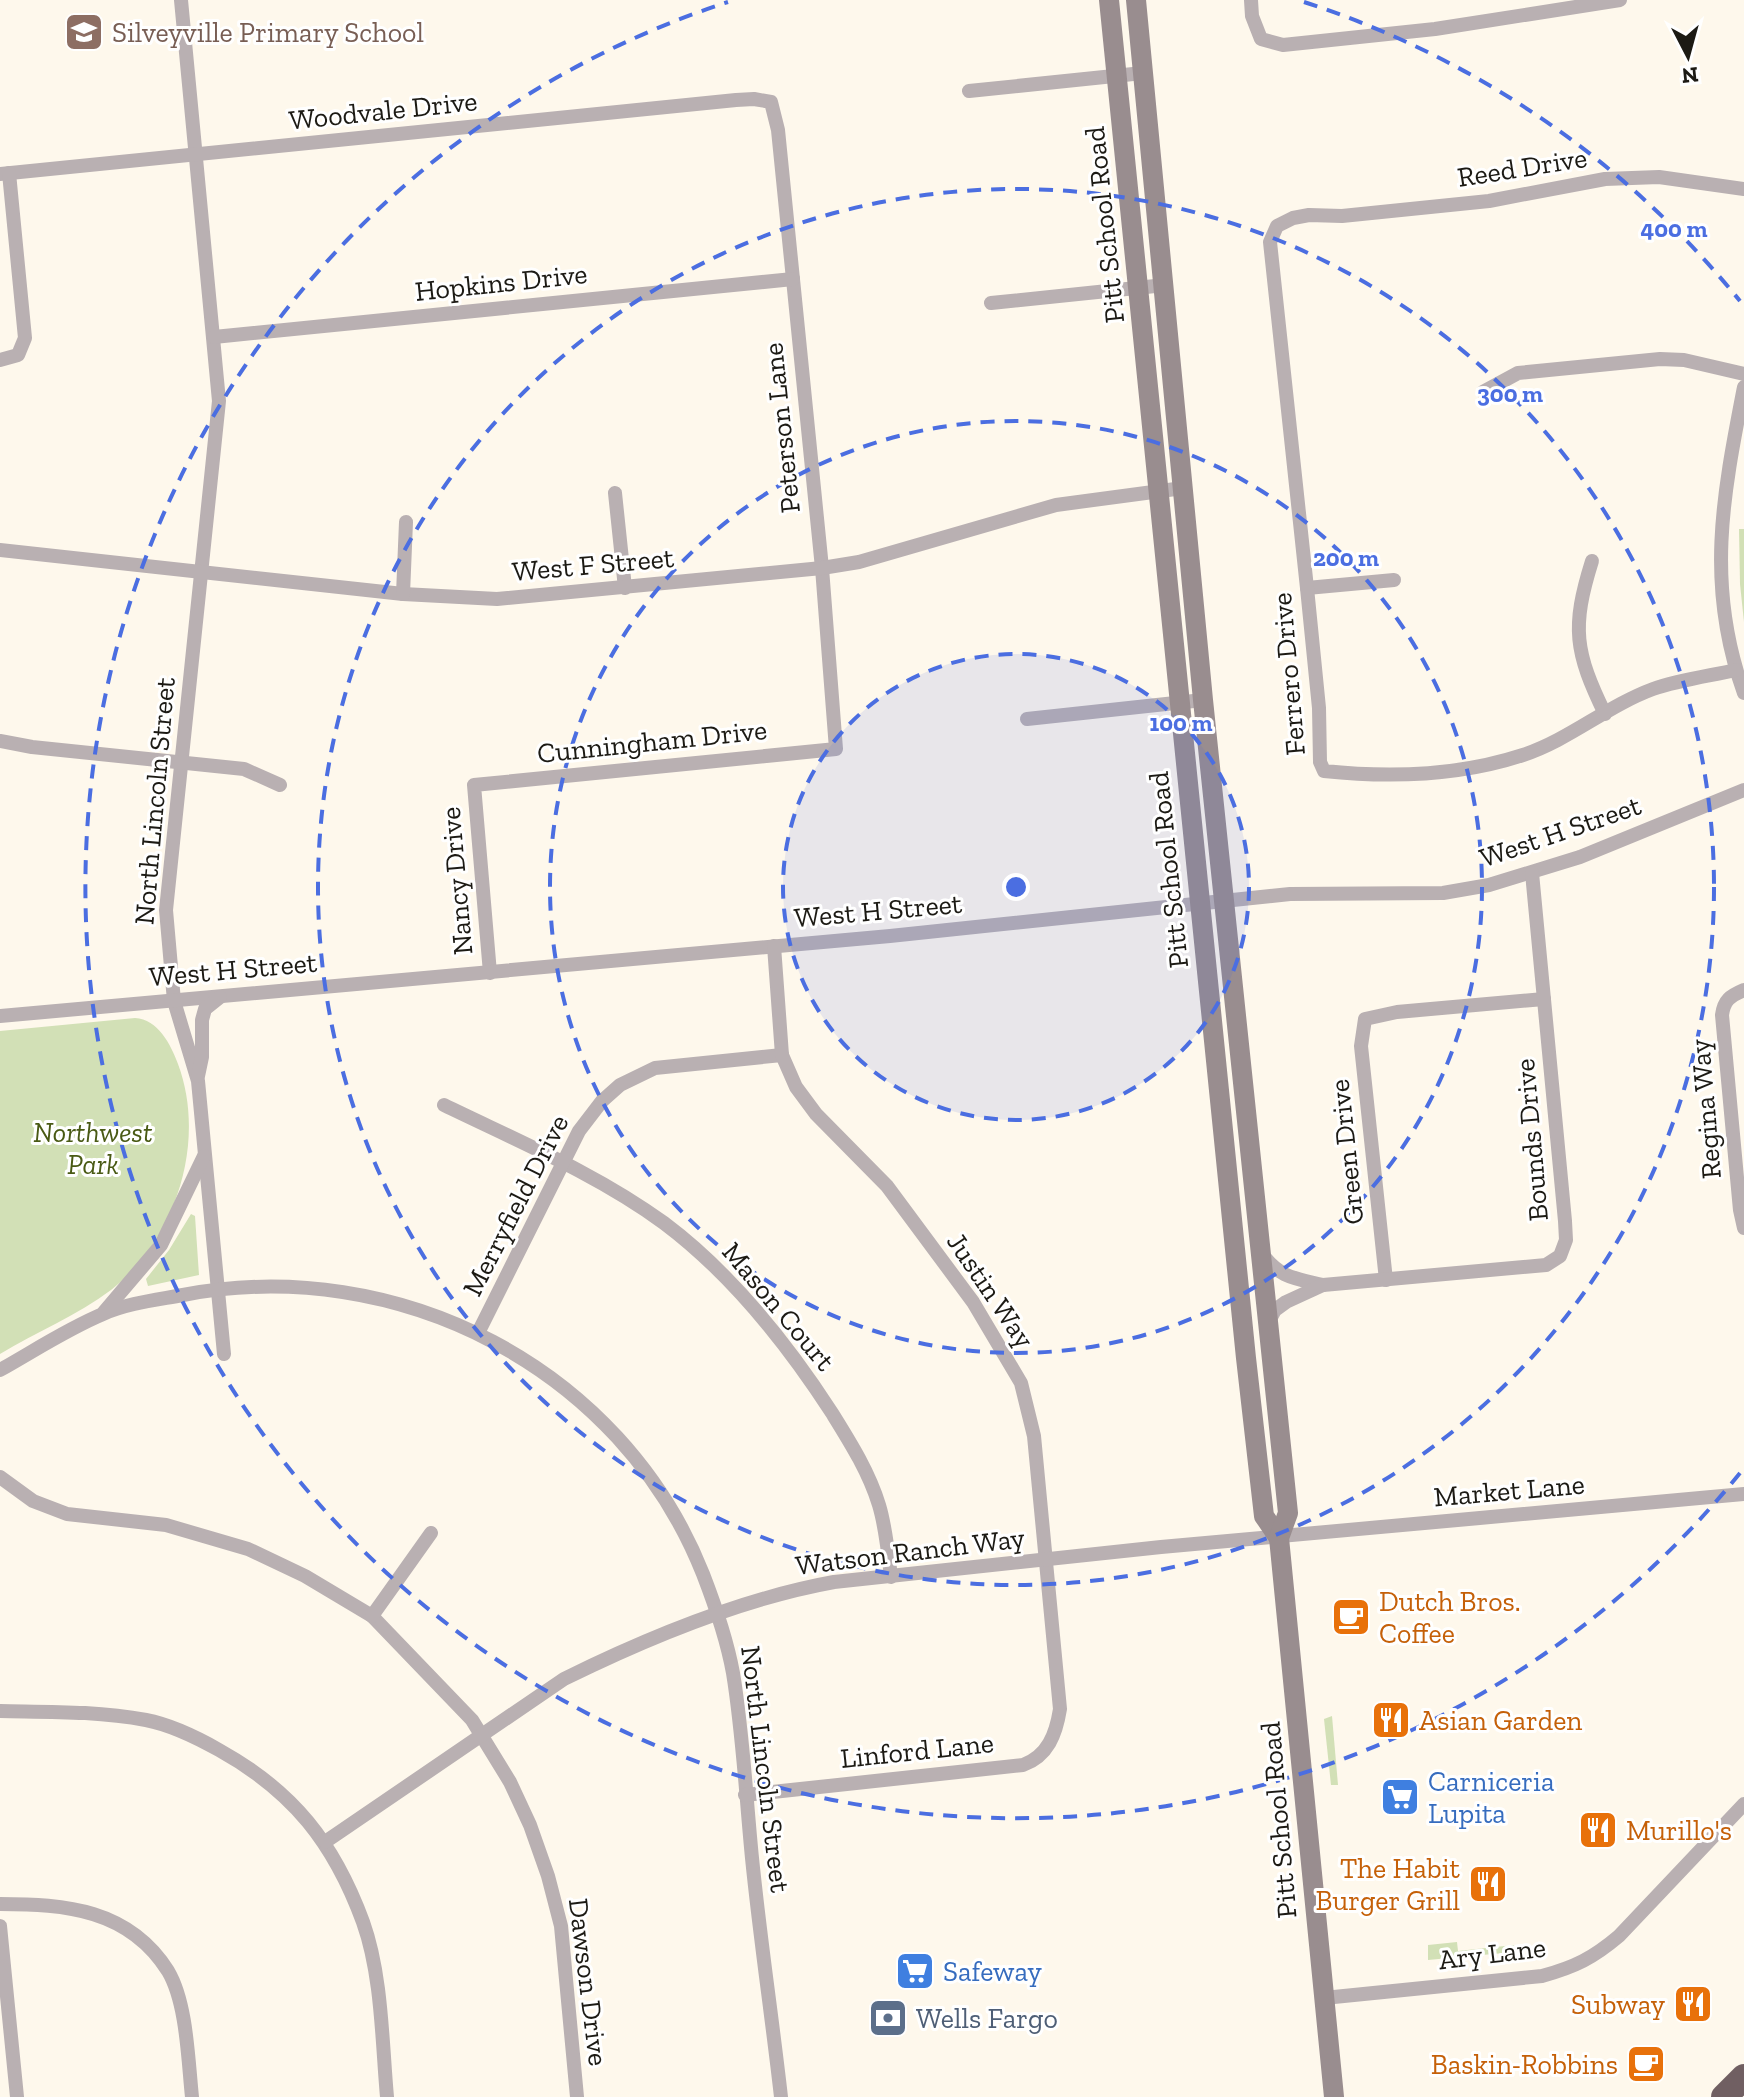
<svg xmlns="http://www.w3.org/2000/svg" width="1744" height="2097" font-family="'Zilla Slab',serif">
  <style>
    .green { fill: #d2e0b6 }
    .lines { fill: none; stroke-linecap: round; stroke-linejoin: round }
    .street { stroke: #b9b0b2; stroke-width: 14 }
    .secondary { stroke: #998d8f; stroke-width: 20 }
    .highway { stroke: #705f62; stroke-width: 26 }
    .ring { fill: none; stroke: #4b6ee1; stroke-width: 4; stroke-dasharray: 14 10 }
    .labels { text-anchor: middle; stroke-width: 6; stroke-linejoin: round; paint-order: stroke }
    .education-label { font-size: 28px; fill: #785e54; stroke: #fff; text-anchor: start }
    .street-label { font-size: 28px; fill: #1c1a14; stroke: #fff }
    .park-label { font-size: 28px; font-style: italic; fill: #495a14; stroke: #fff }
    .food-label { font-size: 28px; fill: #c56008; stroke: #fff; text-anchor: start }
    .shop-label { font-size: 28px; fill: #366cbe; stroke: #fff; text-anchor: start }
    .service-label { font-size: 28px; fill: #4e5e75; stroke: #fff; text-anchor: start }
    .centre { fill: #4b6ee1; stroke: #fff; stroke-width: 4 }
    .ring-label { font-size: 24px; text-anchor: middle; font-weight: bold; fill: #4b6ee1; stroke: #fff; stroke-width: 6; stroke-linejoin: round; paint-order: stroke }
  </style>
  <rect width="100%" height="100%" fill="#fef8ec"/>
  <!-- green -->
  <g class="green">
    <path d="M1739 529H1744V622L1740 584Z"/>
    <path d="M135 1018C158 1019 171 1045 178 1064 207 1142 176 1239 111 1290 78 1315 36 1332 0 1354V1031Z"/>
    <path d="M191 1214 195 1216 199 1275 148 1286 146 1279 169 1250Z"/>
    <path d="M1332 1716 1338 1785H1331L1324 1719Z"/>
    <path d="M1457 1942 1458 1951 1514 1945 1515 1952 1428 1960V1945Z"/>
  </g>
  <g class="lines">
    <!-- street -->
    <g class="street">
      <path d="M181 0 219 401 166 910 174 1001 198 1081 224 1354"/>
      <path d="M1251 0 1252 16 1261 39 1283 45 1435 29 1620 0"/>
      <path d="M969 91 1143 73"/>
      <path d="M0 174 736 100 754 99 771 102 778 130 822 568 836 749 474 785 490 973"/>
      <path d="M991 303 1165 285"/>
      <path d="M214 337 793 279"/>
      <path d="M0 360 18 355 25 338 9 173"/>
      <path d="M1744 387C1723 495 1705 585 1744 693"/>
      <path d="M1483 392 1518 373 1660 359 1684 360 1744 374"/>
      <path d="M615 493 625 588"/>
      <path d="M0 550 403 594 497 599 822 568 859 562 1056 505 1183 488"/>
      <path d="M1592 561C1571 628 1575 652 1605 714"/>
      <path d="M1307 588 1394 580"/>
      <path d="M403 594 406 522"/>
      <path d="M1736 670C1709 676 1679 680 1653 689 1607 706 1569 740 1523 755 1459 776 1390 778 1324 771L1320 762 1319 708 1307 588 1270 242 1277 226 1293 218 1309 215 1342 216 1489 201 1605 179 1659 177 1744 189"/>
      <path d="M1027 719 1203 700"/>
      <path d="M0 741 32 747 244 769 280 785"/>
      <path d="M1744 990C1730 996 1724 1000 1722 1015L1740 1210 1744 1228"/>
      <path d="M0 1016 890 936 1290 894 1443 893 1489 885 1580 857 1744 790"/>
      <path d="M198 1076 202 1057V1020L205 1009 220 997"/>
      <path d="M444 1105C518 1141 597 1174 664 1223 732 1274 786 1342 832 1413 850 1442 869 1472 879 1505 886 1528 888 1553 891 1577"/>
      <path d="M1262 1254C1280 1278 1294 1278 1323 1285"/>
      <path d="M1386 1280 1361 1046 1365 1019 1397 1012 1544 999"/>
      <path d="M104 1312 161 1245 204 1156"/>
      <path d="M1268 1323 1275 1310 1286 1302 1323 1285 1546 1265 1560 1256 1566 1240 1565 1221 1532 873"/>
      <path d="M478 1333 579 1131 602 1101 620 1085 655 1068 782 1055"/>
      <path d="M0 1370C34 1351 67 1329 103 1314 128 1303 156 1300 183 1295 397 1254 621 1367 703 1574 715 1605 727 1640 733 1673 743 1734 746 1797 752 1858 760 1938 772 2017 781 2097"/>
      <path d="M0 1477 33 1501 67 1514 166 1525 248 1549 305 1576 372 1616 472 1720 510 1782 530 1825 548 1876 561 1926 577 2097"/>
      <path d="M372 1616 431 1533"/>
      <path d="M0 1711C49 1712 97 1711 146 1720 172 1725 196 1737 219 1750 293 1791 334 1843 363 1922 382 1975 382 2042 387 2097"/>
      <path d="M745 1795 1023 1765C1048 1756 1056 1734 1060 1709L1034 1436 1021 1383 973 1302 887 1186 816 1114 796 1087 782 1055 774 946"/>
      <path d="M325 1842 564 1679C645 1639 745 1598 834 1582L1161 1547 1744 1494"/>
      <path d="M0 1904C65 1904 129 1909 168 1971 187 2003 188 2060 192 2097"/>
      <path d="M0 1926 17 2097"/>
      <path d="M1324 1998 1542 1976C1575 1967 1593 1958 1619 1936L1744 1804"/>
    </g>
    <!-- secondary -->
    <g class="secondary">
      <path d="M1109 0 1246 1358 1264 1516 1279 1538"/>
      <path d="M1136 0 1203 700 1288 1513 1279 1538 1334 2097"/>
    </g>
    <!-- highway -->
    <path class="highway" d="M1724 2097 1744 2077"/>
  </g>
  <!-- distance rings -->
  <circle cx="1016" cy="887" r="233" fill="#4b6ee1" fill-opacity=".12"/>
  <g class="ring">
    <circle cx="1016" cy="887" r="233"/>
    <circle cx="1016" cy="887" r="466"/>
    <circle cx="1016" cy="887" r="698"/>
    <path d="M1740 1473A931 931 0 1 1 728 2M1304 2A931 931 0 0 1 1740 301"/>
  </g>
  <!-- icons -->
  <defs>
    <symbol id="school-square" viewBox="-11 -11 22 22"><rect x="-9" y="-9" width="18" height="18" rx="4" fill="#8d6e63" stroke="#fff"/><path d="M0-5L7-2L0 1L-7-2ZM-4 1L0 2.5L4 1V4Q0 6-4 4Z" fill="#fff"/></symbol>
    <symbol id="cafe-square" viewBox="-11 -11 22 22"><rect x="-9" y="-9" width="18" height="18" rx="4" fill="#e8710a" stroke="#fff"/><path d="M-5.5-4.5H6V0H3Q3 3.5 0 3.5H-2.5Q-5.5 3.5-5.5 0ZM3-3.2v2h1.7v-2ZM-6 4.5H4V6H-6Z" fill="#fff"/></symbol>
    <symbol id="restaurant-square" viewBox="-11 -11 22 22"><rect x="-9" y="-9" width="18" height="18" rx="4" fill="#e8710a" stroke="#fff"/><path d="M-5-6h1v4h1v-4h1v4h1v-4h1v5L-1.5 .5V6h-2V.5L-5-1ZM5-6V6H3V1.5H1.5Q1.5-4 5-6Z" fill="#fff"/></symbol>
    <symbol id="supermarket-square" viewBox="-11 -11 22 22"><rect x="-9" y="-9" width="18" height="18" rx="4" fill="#3f7fe0" stroke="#fff"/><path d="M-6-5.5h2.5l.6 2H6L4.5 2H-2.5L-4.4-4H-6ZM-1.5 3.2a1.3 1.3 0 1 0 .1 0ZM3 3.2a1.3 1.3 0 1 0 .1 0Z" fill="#fff"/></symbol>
    <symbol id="bank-square" viewBox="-11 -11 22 22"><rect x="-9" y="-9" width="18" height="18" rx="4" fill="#5c6f8a" stroke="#fff"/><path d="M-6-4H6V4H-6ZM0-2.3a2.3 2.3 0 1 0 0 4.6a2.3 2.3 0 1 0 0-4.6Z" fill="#fff"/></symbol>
  </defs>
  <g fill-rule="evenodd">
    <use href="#school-square" x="62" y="10" width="44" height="44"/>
    <use href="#cafe-square" x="1329" y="1595" width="44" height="44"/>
    <use href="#restaurant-square" x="1369" y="1698" width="44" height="44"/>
    <use href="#supermarket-square" x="1378" y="1775" width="44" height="44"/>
    <use href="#restaurant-square" x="1576" y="1808" width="44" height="44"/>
    <use href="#restaurant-square" x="1466" y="1862" width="44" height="44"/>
    <use href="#supermarket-square" x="893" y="1949" width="44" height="44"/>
    <use href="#restaurant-square" x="1671" y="1982" width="44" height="44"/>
    <use href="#bank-square" x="866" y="1996" width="44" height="44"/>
    <use href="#cafe-square" x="1624" y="2042" width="44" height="44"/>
  </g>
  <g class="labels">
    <!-- education labels -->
    <g class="education-label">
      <text x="112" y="42">Silveyville Primary School</text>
    </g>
    <!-- street labels -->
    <g class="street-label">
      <text transform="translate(383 110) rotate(-6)" y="10">Woodvale Drive</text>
      <text transform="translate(1522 167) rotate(-9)" y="10">Reed Drive</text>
      <text transform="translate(1104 225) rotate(-96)" y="10">Pitt School Road</text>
      <text transform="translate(501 282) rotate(-6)" y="10">Hopkins Drive</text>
      <text transform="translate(781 428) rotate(-96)" y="10">Peterson Lane</text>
      <text transform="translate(593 564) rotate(-5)" y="10">West F Street</text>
      <text transform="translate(1288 674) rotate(-95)" y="10">Ferrero Drive</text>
      <text transform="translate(652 741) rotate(-6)" y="10">Cunningham Drive</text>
      <text transform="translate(154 801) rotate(-85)" y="10">North Lincoln Street</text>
      <text transform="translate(1560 831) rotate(-19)" y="10">West H Street</text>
      <text transform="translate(1168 870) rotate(-96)" y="10">Pitt School Road</text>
      <text transform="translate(456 881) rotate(-95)" y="10">Nancy Drive</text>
      <text transform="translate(878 910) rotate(-5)" y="10">West H Street</text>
      <text transform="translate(233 969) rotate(-5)" y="10">West H Street</text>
      <text transform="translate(1705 1109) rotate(-95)" y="10">Regina Way</text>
      <text transform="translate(1531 1140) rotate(-95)" y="10">Bounds Drive</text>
      <text transform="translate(1346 1152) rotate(-96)" y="10">Green Drive</text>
      <text transform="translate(515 1205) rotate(-63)" y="10">Merryfield Drive</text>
      <text transform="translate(991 1290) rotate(56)" y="10">Justin Way</text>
      <text transform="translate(779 1306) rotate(50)" y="10">Mason Court</text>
      <text transform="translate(1509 1490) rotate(-5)" y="10">Market Lane</text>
      <text transform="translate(910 1551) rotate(-7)" y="10">Watson Ranch Way</text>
      <text transform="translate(917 1750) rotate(-6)" y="10">Linford Lane</text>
      <text transform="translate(766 1769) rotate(83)" y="10">North Lincoln Street</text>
      <text transform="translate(1278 1820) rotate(-95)" y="10">Pitt School Road</text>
      <text transform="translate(1492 1953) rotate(-7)" y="10">Ary Lane</text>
      <text transform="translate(589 1982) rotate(83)" y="10">Dawson Drive</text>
    </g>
    <!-- park labels -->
    <g class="park-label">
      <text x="93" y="1142">Northwest<tspan x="93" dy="32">Park</tspan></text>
    </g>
    <!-- food labels -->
    <g class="food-label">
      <text x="1379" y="1611">Dutch Bros.<tspan x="1379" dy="32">Coffee</tspan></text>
      <text x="1419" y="1730">Asian Garden</text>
      <text x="1626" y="1840">Murillo's</text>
      <text x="1460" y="1878" text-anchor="end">The Habit<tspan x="1460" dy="32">Burger Grill</tspan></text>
      <text x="1665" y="2014" text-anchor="end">Subway</text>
      <text x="1618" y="2074" text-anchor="end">Baskin-Robbins</text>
    </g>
    <!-- shop labels -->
    <g class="shop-label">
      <text x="1428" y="1791">Carniceria<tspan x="1428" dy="32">Lupita</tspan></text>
      <text x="943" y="1981">Safeway</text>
    </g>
    <!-- service labels -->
    <g class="service-label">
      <text x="916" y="2028">Wells Fargo</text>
    </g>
  </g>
  <circle cx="1016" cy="887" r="12" class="centre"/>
  <g class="ring-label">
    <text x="1674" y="237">400 m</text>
    <text x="1510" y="402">300 m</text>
    <text x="1346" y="566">200 m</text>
    <text x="1181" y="731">100 m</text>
  </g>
  <!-- north arrow -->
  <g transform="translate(1688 56) rotate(174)" stroke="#ffffff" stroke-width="6" paint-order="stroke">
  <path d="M0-6L14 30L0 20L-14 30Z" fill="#1c1a14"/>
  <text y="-12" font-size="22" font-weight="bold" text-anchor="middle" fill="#1c1a14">N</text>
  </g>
</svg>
